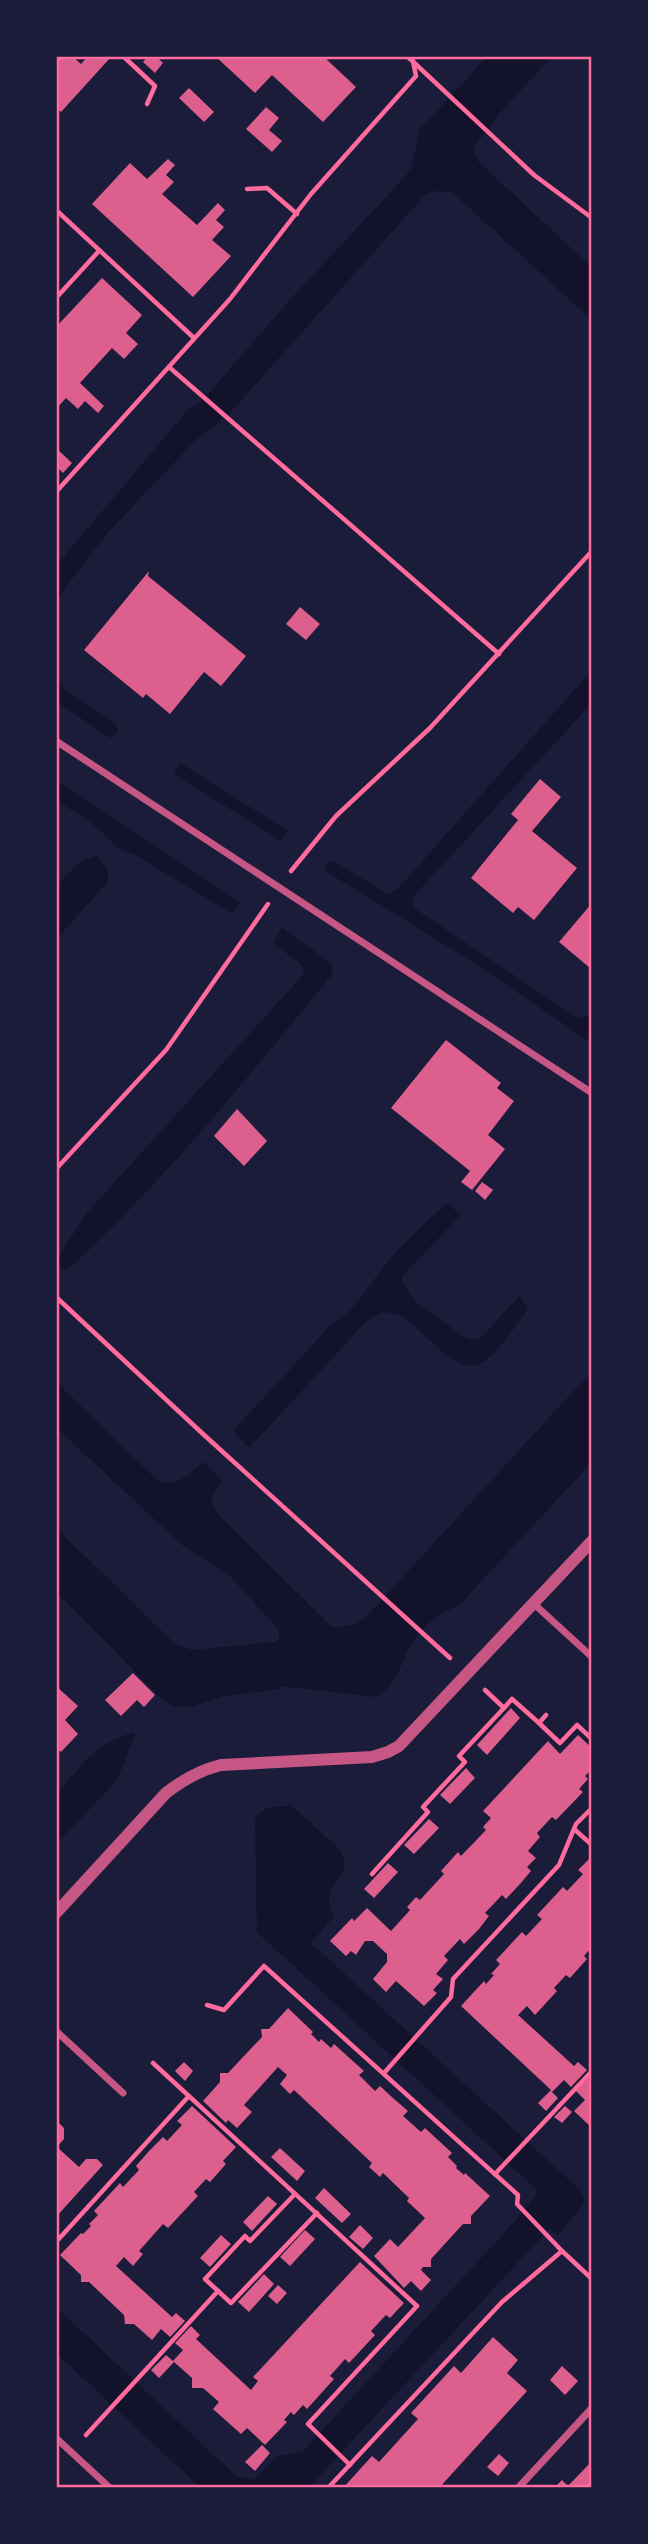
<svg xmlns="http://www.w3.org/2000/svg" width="648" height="2544" font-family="'Roboto Condensed',sans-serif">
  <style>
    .water { fill: #12122b }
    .building { fill: #dd5f8e }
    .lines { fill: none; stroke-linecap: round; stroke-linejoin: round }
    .path { stroke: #ff6b9d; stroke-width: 4.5 }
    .minor { stroke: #c65784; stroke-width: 7 }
    .tertiary { stroke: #c65784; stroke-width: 12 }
    .neatline { fill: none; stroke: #ff6b9d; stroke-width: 2.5 }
  </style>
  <rect width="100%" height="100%" fill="#1b1b3a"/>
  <!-- water -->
  <g class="water">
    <path d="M488 56H552L499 114 473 148 477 160 592 268V320L452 192 433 191 424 196 229 414 195 441 144 494 105 536 56 600V566L187 411 202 401 297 292 405 177 412 166 420 129Z"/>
    <path d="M592 670V703L412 898 414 908 579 1019 592 1013V1040H587L473 962 327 872 325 867 328 862 332 860 387 894 397 890Z"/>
    <path d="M56 683 117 725 118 732 110 738 56 701Z"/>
    <path d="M180 763 288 831 281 841 174 774Z"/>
    <path d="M56 780 240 902 232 914 136 855C116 851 110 838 95 826 83 816 69 809 56 800Z"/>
    <path d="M97 856 108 869 107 883 56 939V885L82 861Z"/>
    <path d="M282 928 328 961 333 967 331 976C247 1078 164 1182 66 1271L56 1261 86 1214 303 975 304 969 301 964 273 943Z"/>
    <path d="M447 1203 461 1215 403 1275 402 1283 417 1303 467 1339 475 1340 482 1337 519 1296 528 1309C515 1326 503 1346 486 1360 459 1382 426 1332 405 1318 399 1314 392 1313 384 1312L373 1316 362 1326 249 1448 233 1431 331 1325C353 1314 373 1279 389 1260 407 1240 427 1221 447 1203Z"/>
    <path d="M592 1371V1462L460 1604C441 1613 424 1624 413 1642 400 1661 398 1686 377 1697L280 1686V1689L224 1696 192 1707H176L161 1700 162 1699 56 1592V1528L175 1644 192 1650 275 1642 279 1638V1630L231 1577 182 1545 56 1427V1382L158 1481C179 1487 188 1475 203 1462L223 1481 215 1491 211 1500 218 1514 332 1627C347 1627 357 1626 368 1615Z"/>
    <path d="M133 1733 135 1734 117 1780 56 1845V1794C81 1767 96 1742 133 1733Z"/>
    <path d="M289 1803 340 1850C359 1882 315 1876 334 1916L311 1943 581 2191 585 2202 558 2235 550 2228 311 2485 288 2488H201L56 2353V2307L236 2476 254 2480 278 2456 302 2452 519 2217 537 2194 535 2188 257 1932 255 1819C265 1805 272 1807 288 1806Z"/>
  </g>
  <!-- building -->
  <g class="building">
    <path d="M56 56H72L81 64 88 56H108L110 58 61 112 56 107Z"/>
    <path d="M148 56H156L163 63 155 73 143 62Z"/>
    <path d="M215 56H323L356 87 323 122 272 75 255 93Z"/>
    <path d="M189 88 214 112 204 122 179 98Z"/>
    <path d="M266 107 279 118 269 130 282 141 272 152 246 129Z"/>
    <path d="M168 159 175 165 166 175 174 182 162 194 197 225 218 203 225 210 216 220 224 227 212 240 231 256 193 297 92 204 130 163 147 179Z"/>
    <path d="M102 278 142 315 126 333 138 344 124 359 112 348 80 383 104 406 98 413 85 401 78 409 66 398 56 409V327Z"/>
    <path d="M56 448 72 463 63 473 56 466Z"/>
    <path d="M149 571 148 576 246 656 221 686 204 672 170 714 146 694 143 698 84 650Z"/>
    <path d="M300 607 320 624 306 640 286 624Z"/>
    <path d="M540 779 561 797 532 831 577 868 534 920 518 907 513 913 471 878 518 820 511 814Z"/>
    <path d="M592 903V965L590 968 559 942Z"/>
    <path d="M446 1040 501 1083 497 1088 514 1101 488 1135 505 1149 472 1190 461 1182 470 1171 391 1108Z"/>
    <path d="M237 1109 267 1141 244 1166 214 1136Z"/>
    <path d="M482 1182 493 1190 485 1200 475 1191Z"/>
    <path d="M133 1673 155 1695 144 1707 137 1700 121 1716 105 1700Z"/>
    <path d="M56 1686 78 1706 65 1720 78 1734 61 1752 56 1747Z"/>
    <path d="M511 1708 520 1718 487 1755 477 1745Z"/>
    <path d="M578 1735 592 1748V1775L589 1772 585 1776 588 1779 579 1789 583 1792 556 1820 552 1817 537 1833 540 1837 528 1851 536 1858 527 1867 531 1871 520 1884 506 1899 502 1895 485 1913 489 1916 479 1929 464 1944 460 1939 444 1956 448 1960 436 1974 443 1979 433 1990 437 1993 424 2006 396 1981 386 1992 373 1979 387 1962V1954L373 1941H365L356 1955 351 1951 346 1956 330 1941 352 1918 354 1921 367 1908 391 1931 410 1910 407 1907 416 1897 420 1900 444 1874 441 1871 458 1852 461 1856 486 1830 483 1827 491 1818 483 1811 548 1741 560 1754Z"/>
    <path d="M466 1768 475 1778 450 1804 440 1795Z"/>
    <path d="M429 1819 439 1828 414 1854 404 1845Z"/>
    <path d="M592 1856V1947L584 1956 587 1959 570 1978 566 1975 554 1988 557 1991 535 2015 527 2006 518 2015 574 2066 578 2062 587 2070 571 2087 564 2080 552 2092 558 2098 546 2111 538 2103 551 2090 461 2006 484 1981 486 1984 494 1975 491 1974 500 1964 496 1960 522 1932 526 1936 542 1919 537 1915 563 1887 567 1891 583 1874 578 1870Z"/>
    <path d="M388 1863 398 1872 374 1898 364 1889Z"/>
    <path d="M288 2008 313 2032 311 2034 319 2042 321 2039 331 2048 334 2044 364 2071 359 2075 375 2091 380 2086 393 2098 408 2111 403 2116 421 2132 425 2128 438 2140 452 2153 448 2157 457 2166 456 2168 464 2175 465 2173 490 2196 471 2216V2224H463L431 2259V2267H423L421 2270 431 2280 421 2291 411 2281 404 2288 374 2256 390 2239 398 2247 425 2218 407 2201 409 2198 383 2173 380 2177 369 2167 372 2163 294 2090 290 2094 280 2084 287 2075 278 2067 244 2105 252 2112 237 2128 228 2120 226 2123 203 2101 220 2082V2073H228L262 2037 261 2029H269Z"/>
    <path d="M184 2062 193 2071 185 2081 175 2071Z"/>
    <path d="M592 2074V2128L574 2111 585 2100 576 2091Z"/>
    <path d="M192 2106 236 2147 223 2161 226 2164 210 2182 206 2179 194 2192 198 2196 168 2228 163 2224 139 2251 143 2254 133 2266 124 2257 116 2266 172 2317 176 2313 185 2321 170 2337 161 2329 152 2340 134 2324H125L124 2315 89 2282H81V2275L60 2255 81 2233 83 2234 91 2226 89 2224 98 2215 94 2211 120 2183 123 2187 139 2170 136 2166 149 2151 163 2137 167 2141 182 2125 177 2121Z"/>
    <path d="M565 2106 572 2112 562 2123 554 2117Z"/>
    <path d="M56 2120 64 2128V2139L57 2147 79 2167 86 2159H97L103 2165 56 2217Z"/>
    <path d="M280 2148 305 2171 297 2181 271 2157Z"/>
    <path d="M324 2188 351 2214 342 2223 315 2198Z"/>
    <path d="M268 2196 277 2204 252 2231 243 2222Z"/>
    <path d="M360 2225 373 2238 363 2249 349 2237Z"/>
    <path d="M305 2230 315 2239 290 2266 280 2257Z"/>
    <path d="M221 2235 231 2244 210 2267 200 2258Z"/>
    <path d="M360 2262 404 2303 390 2318 386 2315 371 2331 375 2335 349 2363 345 2359 338 2367 330 2376 334 2379 307 2409 303 2405 294 2415 291 2412 284 2420 287 2422 265 2445 247 2428 241 2434 213 2409 219 2402 203 2388H192V2378L174 2362 159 2378 151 2370 166 2355 173 2361 183 2350 175 2343 191 2326 200 2335 196 2339 251 2390 258 2381 253 2377Z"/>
    <path d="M264 2274 274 2284 249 2312 238 2302Z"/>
    <path d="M278 2285 287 2293 277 2304 268 2296Z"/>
    <path d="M493 2337 518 2360 507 2373 527 2391 439 2488H343L372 2456 379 2462 418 2419 411 2413 454 2366 461 2373Z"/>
    <path d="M562 2366 578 2381 565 2395 550 2380Z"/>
    <path d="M262 2445 270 2453 255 2471 245 2462Z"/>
    <path d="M499 2454 509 2463 498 2476 487 2467Z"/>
    <path d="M592 2461V2488H554L562 2480 568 2486Z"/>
  </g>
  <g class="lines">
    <!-- path -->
    <g class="path">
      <path d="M123 56 155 86 147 104"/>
      <path d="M407 56 534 175 592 218"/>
      <path d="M247 189 267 188 297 214"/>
      <path d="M56 210 194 338"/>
      <path d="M56 298 98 252"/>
      <path d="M169 367 499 654"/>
      <path d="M56 492 230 299 311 194 416 76 412 56"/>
      <path d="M291 871 336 816 430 728 592 551"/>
      <path d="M56 1169 166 1050 268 904"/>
      <path d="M56 1297 203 1434 450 1658"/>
      <path d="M485 1690 504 1708 512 1699 539 1723 546 1715"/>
      <path d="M539 1723 560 1743 577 1725 592 1739"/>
      <path d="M574 1829 592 1845"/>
      <path d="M372 1874 428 1812 423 1807 465 1762 459 1756 504 1708"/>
      <path d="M207 2005 224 2010 264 1966 518 2195 517 2204 562 2251"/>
      <path d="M153 2063 417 2306 308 2424 350 2465"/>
      <path d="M384 2073 451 1997 453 1979 559 1865 576 1824 592 1808"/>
      <path d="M495 2174 592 2071"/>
      <path d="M56 2242 188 2097"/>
      <path d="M218 2291 205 2279 245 2236 250 2241 295 2194"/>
      <path d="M86 2435 218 2291 231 2303 317 2213"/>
      <path d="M328 2488 502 2302 562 2251 592 2279"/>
    </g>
    <!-- minor -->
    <g class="minor">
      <path d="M56 741 592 1093"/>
      <path d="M533 1603 592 1657"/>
      <path d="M56 2031 123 2093"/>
      <path d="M56 2438 110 2488"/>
      <path d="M518 2488 592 2408"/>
    </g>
    <!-- tertiary -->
    <path class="tertiary" d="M56 1913 166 1793C184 1779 200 1770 221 1765L372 1757 388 1752 399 1746 592 1541"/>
  </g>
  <!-- border -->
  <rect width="648" height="2544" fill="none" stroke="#1b1b3a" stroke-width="116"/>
  <rect x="58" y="58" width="532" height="2428" class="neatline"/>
</svg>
